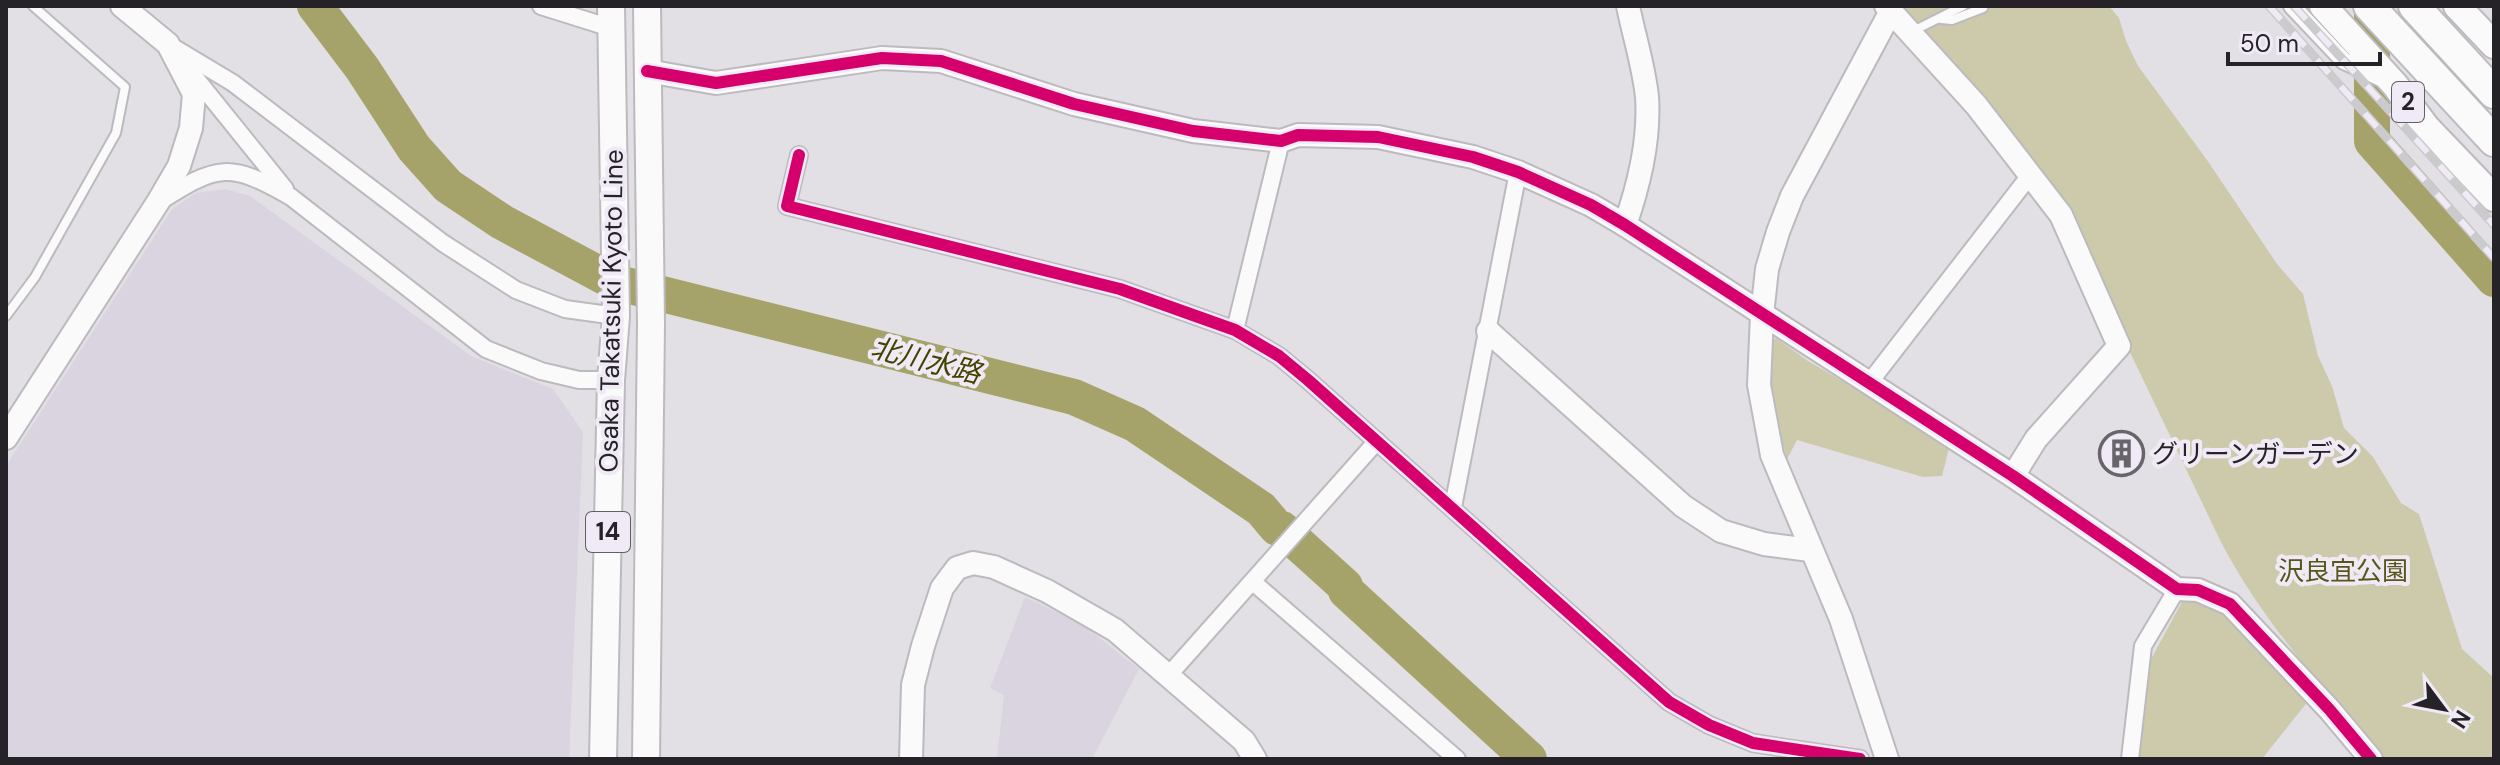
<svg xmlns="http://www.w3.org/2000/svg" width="2500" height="765" font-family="'DM Sans','Noto Sans JP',sans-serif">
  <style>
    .built { fill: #dad4e1 }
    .green { fill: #cccaaa }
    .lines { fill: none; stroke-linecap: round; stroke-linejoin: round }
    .river { stroke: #a5a36a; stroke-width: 36 }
    .lane-casing { stroke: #bcbabe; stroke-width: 12 }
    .street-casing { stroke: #bcbabe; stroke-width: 20 }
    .secondary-casing { stroke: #bcbabe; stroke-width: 26 }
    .primary-casing { stroke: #bcbabe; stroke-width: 30 }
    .highway-casing { stroke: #bcbabe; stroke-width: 34 }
    .lane { stroke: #fbfafb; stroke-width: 8 }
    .street { stroke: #fbfafb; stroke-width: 16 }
    .secondary { stroke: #fbfafb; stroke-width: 22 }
    .primary { stroke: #fbfafb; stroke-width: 26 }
    .highway { stroke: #fbfafb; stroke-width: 30 }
    .rail-casing { stroke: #cbcacc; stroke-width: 9 }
    .rail { stroke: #efeaf6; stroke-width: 6; stroke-dasharray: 18; stroke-linecap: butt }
    .cycleway-casing { stroke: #efeaf6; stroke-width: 17 }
    .cycleway { stroke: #d6006c; stroke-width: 12 }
    .labels { text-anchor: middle; stroke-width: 8; stroke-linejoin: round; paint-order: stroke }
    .shield { fill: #efeaf6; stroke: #625f65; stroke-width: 2 }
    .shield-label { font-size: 24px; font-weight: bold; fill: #252327 }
    .street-label { font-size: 26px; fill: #252327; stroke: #efeaf6 }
    .poi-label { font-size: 26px; fill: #252327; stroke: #efeaf6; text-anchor: start }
    .park-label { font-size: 26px; fill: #585619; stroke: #efeaf6 }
    .water-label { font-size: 28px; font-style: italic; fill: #454300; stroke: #efeaf6 }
  </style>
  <rect width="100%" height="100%" fill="#e2dfe5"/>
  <!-- built -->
  <g class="built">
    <path d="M225 189 250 196 471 356 553 389 583 432 569 759H6V466L172 209 196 193Z"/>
    <path d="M1025 597 1082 624 1139 669 1092 759H997L1004 695 990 688Z"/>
  </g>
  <!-- green -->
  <g class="green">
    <path d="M1903 6H2109L2119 18 2126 41 2138 66 2207 160 2277 264 2303 294 2318 356 2332 386 2344 428 2373 457 2401 503 2419 514 2462 649 2494 678V759H2382C2325 688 2261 621 2220 540L2128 348 2068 208 2038 165 1986 100Z"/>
    <path d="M1776 338 1808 361 1950 444 1942 476 1923 477 1797 440 1787 459 1773 411 1768 344Z"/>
    <path d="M2193 597 2226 612 2286 682 2309 700 2262 759H2138L2150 661 2183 600Z"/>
  </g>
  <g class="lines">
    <!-- river -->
    <g class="river">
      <path d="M315 6 362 68 414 148 448 186 502 222 614 282 1074 397 1135 424 1261 509 1277 528 1282 529 1345 586 1346 591 1529 759"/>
      <path d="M2372 6V141L2494 279"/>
    </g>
    <defs>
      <g id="lane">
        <path d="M1941 19 1952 20 1983 8"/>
        <path d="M1911 32 1963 6"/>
        <path d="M6 316 35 277 116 133 125 87 33 6"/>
      </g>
      <g id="street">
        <path d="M541 6 611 28"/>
        <path d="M2292 6 2344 61 2383 79"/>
        <path d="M168 44 233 83 443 243 516 290 565 309 616 316"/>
        <path d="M189 70 285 189"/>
        <path d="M799 155 787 206 1120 289 1235 330 1279 356 1308 380 1669 702 1709 725 1753 743 1860 759"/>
        <path d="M159 202C218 164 230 162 291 197L486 349 541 371 579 380H611"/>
        <path d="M1235 330 1281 141"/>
        <path d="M1869 383 2031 174"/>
        <path d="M1453 507 1518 172"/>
        <path d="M1253 582 1457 759"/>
        <path d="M1168 676 1377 441"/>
        <path d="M2130 759 2143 646 2177 589"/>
      </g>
      <g id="secondary">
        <path d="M1886 6 1976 105 2061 215 2119 346 2036 439 2013 476"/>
        <path d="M647 71 716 83 882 58 941 61 1074 104 1193 131 1281 141 1298 135 1378 137 1473 157 1518 172 1591 205 1625 225 2013 476 2177 589 2198 590 2230 604 2329 709 2371 759"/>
        <path d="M1625 225C1639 185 1650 141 1647 97 1644 67 1634 36 1628 6"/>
        <path d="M1488 331 1683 506 1721 531 1764 544 1810 550"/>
        <path d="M6 438 158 202 179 166 191 128 194 94 168 44 122 6"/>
        <path d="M911 759 913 685 923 646 942 588 957 568 973 563 994 567 1047 591 1115 630 1244 741 1255 759"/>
        <path d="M1887 759 1841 619 1772 455 1759 385 1762 315 1767 269 1778 232 1792 196 1891 11"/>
      </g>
      <g id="primary">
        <path d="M2323 6 2395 85 2426 127 2494 198"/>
        <path d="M2457 6 2494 45"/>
        <path d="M603 759 611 380 616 316 611 6"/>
        <path d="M646 759 651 324 647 6"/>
      </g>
      <g id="highway">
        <path d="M2369 6 2494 141"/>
        <path d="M2414 6 2494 93"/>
      </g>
    </defs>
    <!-- lane casing -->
    <use href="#lane" class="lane-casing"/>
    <!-- street casing -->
    <use href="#street" class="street-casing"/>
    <!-- secondary casing -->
    <use href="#secondary" class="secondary-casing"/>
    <!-- primary casing -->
    <use href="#primary" class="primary-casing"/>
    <!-- highway casing -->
    <use href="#highway" class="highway-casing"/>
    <!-- lane -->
    <use href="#lane" class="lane"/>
    <!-- street -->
    <use href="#street" class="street"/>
    <!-- secondary -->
    <use href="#secondary" class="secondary"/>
    <!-- primary -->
    <use href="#primary" class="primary"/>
    <!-- highway -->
    <use href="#highway" class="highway"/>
    <defs>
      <g id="rail">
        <path d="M2269 6 2494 258"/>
        <path d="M2294 6 2494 225"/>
      </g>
    </defs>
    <!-- rail casing -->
    <use href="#rail" class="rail-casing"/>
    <!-- rail -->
    <use href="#rail" class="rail"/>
    <defs>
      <g id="cycleway">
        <path d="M647 71 716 83 882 58 941 61 1074 104 1193 131 1281 141 1298 135 1378 137 1473 157 1518 172 1591 205 1625 225 2013 476 2177 589 2198 590 2230 604 2329 709 2371 759"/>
        <path d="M799 155 787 206 1120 289 1235 330 1279 356 1308 380 1669 702 1709 725 1753 743 1860 759"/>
      </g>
    </defs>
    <!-- cycleway casing -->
    <use href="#cycleway" class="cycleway-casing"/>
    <!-- cycleway -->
    <use href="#cycleway" class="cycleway"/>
  </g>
  <!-- icons -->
  <defs>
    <symbol id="building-ring" viewBox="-11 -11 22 22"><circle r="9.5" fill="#efeaf6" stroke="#67656a" stroke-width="1.5"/><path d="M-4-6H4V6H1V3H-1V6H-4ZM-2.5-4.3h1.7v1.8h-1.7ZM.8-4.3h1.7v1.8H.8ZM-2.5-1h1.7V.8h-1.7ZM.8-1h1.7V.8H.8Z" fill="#67656a"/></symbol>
  </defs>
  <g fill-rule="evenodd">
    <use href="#building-ring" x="2096" y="428" width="51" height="51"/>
  </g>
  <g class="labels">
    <!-- shield labels -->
    <g class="shield">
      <rect x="2392" y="82" width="32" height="40" rx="6"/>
      <rect x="586" y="512" width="44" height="40" rx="6"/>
    </g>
    <g class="shield-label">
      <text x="2408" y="110">2</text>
      <text x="608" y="540">14</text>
    </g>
    <!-- street labels -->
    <g class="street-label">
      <text transform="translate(611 311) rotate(-89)" y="9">Osaka Takatsuki Kyoto Line</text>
    </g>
    <!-- poi labels -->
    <g class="poi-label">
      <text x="2152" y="463">グリーンガーデン</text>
    </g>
    <!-- park labels -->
    <g class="park-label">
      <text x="2343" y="580">沢良宜公園</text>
    </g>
    <!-- water labels -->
    <g class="water-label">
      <text transform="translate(926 360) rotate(14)" y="10">北川水路</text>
    </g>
  </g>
  <!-- border -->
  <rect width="2500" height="765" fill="none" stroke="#252327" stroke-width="16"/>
  <!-- north arrow -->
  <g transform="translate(2444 709) rotate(122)" stroke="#efeaf6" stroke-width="6" paint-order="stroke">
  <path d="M0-6L14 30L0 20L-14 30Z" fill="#252327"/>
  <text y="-12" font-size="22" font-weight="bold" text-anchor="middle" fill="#252327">N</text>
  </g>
  <!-- scale -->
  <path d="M2228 52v12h152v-12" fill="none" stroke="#252327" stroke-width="4"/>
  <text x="2240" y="52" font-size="24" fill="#252327" stroke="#efeaf6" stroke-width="6" paint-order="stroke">50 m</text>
</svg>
